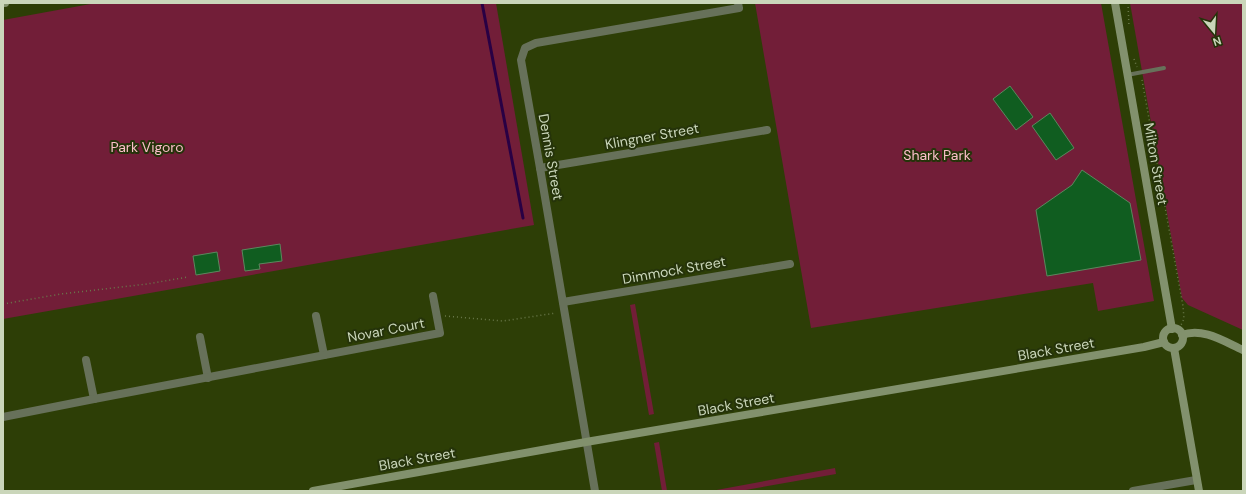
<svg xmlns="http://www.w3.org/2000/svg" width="1246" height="494" font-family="'DM Sans',sans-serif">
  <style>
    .green { fill: #721e38 }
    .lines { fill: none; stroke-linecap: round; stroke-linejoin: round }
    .stream { stroke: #290044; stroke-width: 3 }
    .building { fill: #105d20; stroke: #5b885e }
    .path { stroke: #6a794b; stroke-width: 1.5; stroke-dasharray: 1 3; stroke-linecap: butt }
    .lane { stroke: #67715a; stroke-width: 4 }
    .street { stroke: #67715a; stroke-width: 8 }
    .secondary { stroke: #82916d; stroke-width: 8 }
    .labels { text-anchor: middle; stroke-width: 4; stroke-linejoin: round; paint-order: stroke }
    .street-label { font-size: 14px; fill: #cad6ba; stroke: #25330a }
    .park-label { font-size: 14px; fill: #fcbfca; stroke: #25330a }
  </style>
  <rect width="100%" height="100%" fill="#2d3e06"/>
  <!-- green -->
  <g class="green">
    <path d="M96 3H496L534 225 3 319V20Z"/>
    <path d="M755 3H1101L1154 301 1098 311 1093 283 811 328Z"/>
    <path d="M1130 3H1243V330L1188 305 1182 298Z"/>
    <path d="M635 304 654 414 649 415 630 305Z"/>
    <path d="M659 442 667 491H662L654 443Z"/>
    <path d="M835 468 836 474 740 491H711Z"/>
  </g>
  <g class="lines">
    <!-- stream -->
    <path class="stream" d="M482 3 523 218"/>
  </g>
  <!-- building -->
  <g class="building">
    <path d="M1010 86 1033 117 1016 130 993 99Z"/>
    <path d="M1050 113 1074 148 1056 160 1032 126Z"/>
    <path d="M1082 170 1130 203 1141 260 1047 276 1036 210 1072 185Z"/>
    <path d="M280 244 282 261 259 264 260 269 245 271 242 250Z"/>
    <path d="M217 252 220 271 196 275 193 256Z"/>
  </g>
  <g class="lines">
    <!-- path -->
    <g class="path">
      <path d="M1128 3 1129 27"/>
      <path d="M1134 59 1137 67"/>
      <path d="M1142 80 1183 306 1184 319 1181 325"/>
      <path d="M3 304 61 294 147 284 188 277"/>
      <path d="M445 316 503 321 556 313"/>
    </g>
    <!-- lane -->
    <path class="lane" d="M1127 75 1164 68"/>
    <!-- street -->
    <g class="street">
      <path d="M540 168 767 130"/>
      <path d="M563 302 790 264"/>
      <path d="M316 316 324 355"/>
      <path d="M200 337 208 378"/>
      <path d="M86 360 94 399"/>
      <path d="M3 417 94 399 440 333 433 296"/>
      <path d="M595 491 540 168 521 60 525 48 536 43 739 8 738 3"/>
      <path d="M1133 491 1196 480"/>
    </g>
    <!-- secondary -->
    <g class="secondary">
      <path d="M3 3H5"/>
      <path d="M1115 3 1172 329"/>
      <circle cx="1173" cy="338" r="10"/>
      <path d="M1182 335C1203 327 1225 342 1243 350"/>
      <path d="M1174 348 1199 491"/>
      <path d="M313 491 586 442 1144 347 1164 342"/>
    </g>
  </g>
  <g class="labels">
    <!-- street labels -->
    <g class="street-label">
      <text transform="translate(652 136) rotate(-10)" y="5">Klingner Street</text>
      <text transform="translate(551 157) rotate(80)" y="5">Dennis Street</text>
      <text transform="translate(1156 164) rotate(80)" y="5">Milton Street</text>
      <text transform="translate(674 270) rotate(-10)" y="5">Dimmock Street</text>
      <text transform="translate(386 330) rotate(-11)" y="5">Novar Court</text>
      <text transform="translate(1056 349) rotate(-10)" y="5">Black Street</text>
      <text transform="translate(736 404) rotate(-10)" y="5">Black Street</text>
      <text transform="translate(417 459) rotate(-10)" y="5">Black Street</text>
    </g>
    <!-- park labels -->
    <g class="park-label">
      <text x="147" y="152">Park Vigoro</text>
      <text x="937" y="160">Shark Park</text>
    </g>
  </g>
  <!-- border -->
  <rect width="1246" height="494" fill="none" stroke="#cad6ba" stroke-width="8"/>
  <!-- north arrow -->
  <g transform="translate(1214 32) rotate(162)" stroke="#25330a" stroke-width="3" paint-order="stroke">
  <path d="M0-3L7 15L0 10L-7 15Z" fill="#cad6ba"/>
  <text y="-6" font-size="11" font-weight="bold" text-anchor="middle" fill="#cad6ba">N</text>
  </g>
</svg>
